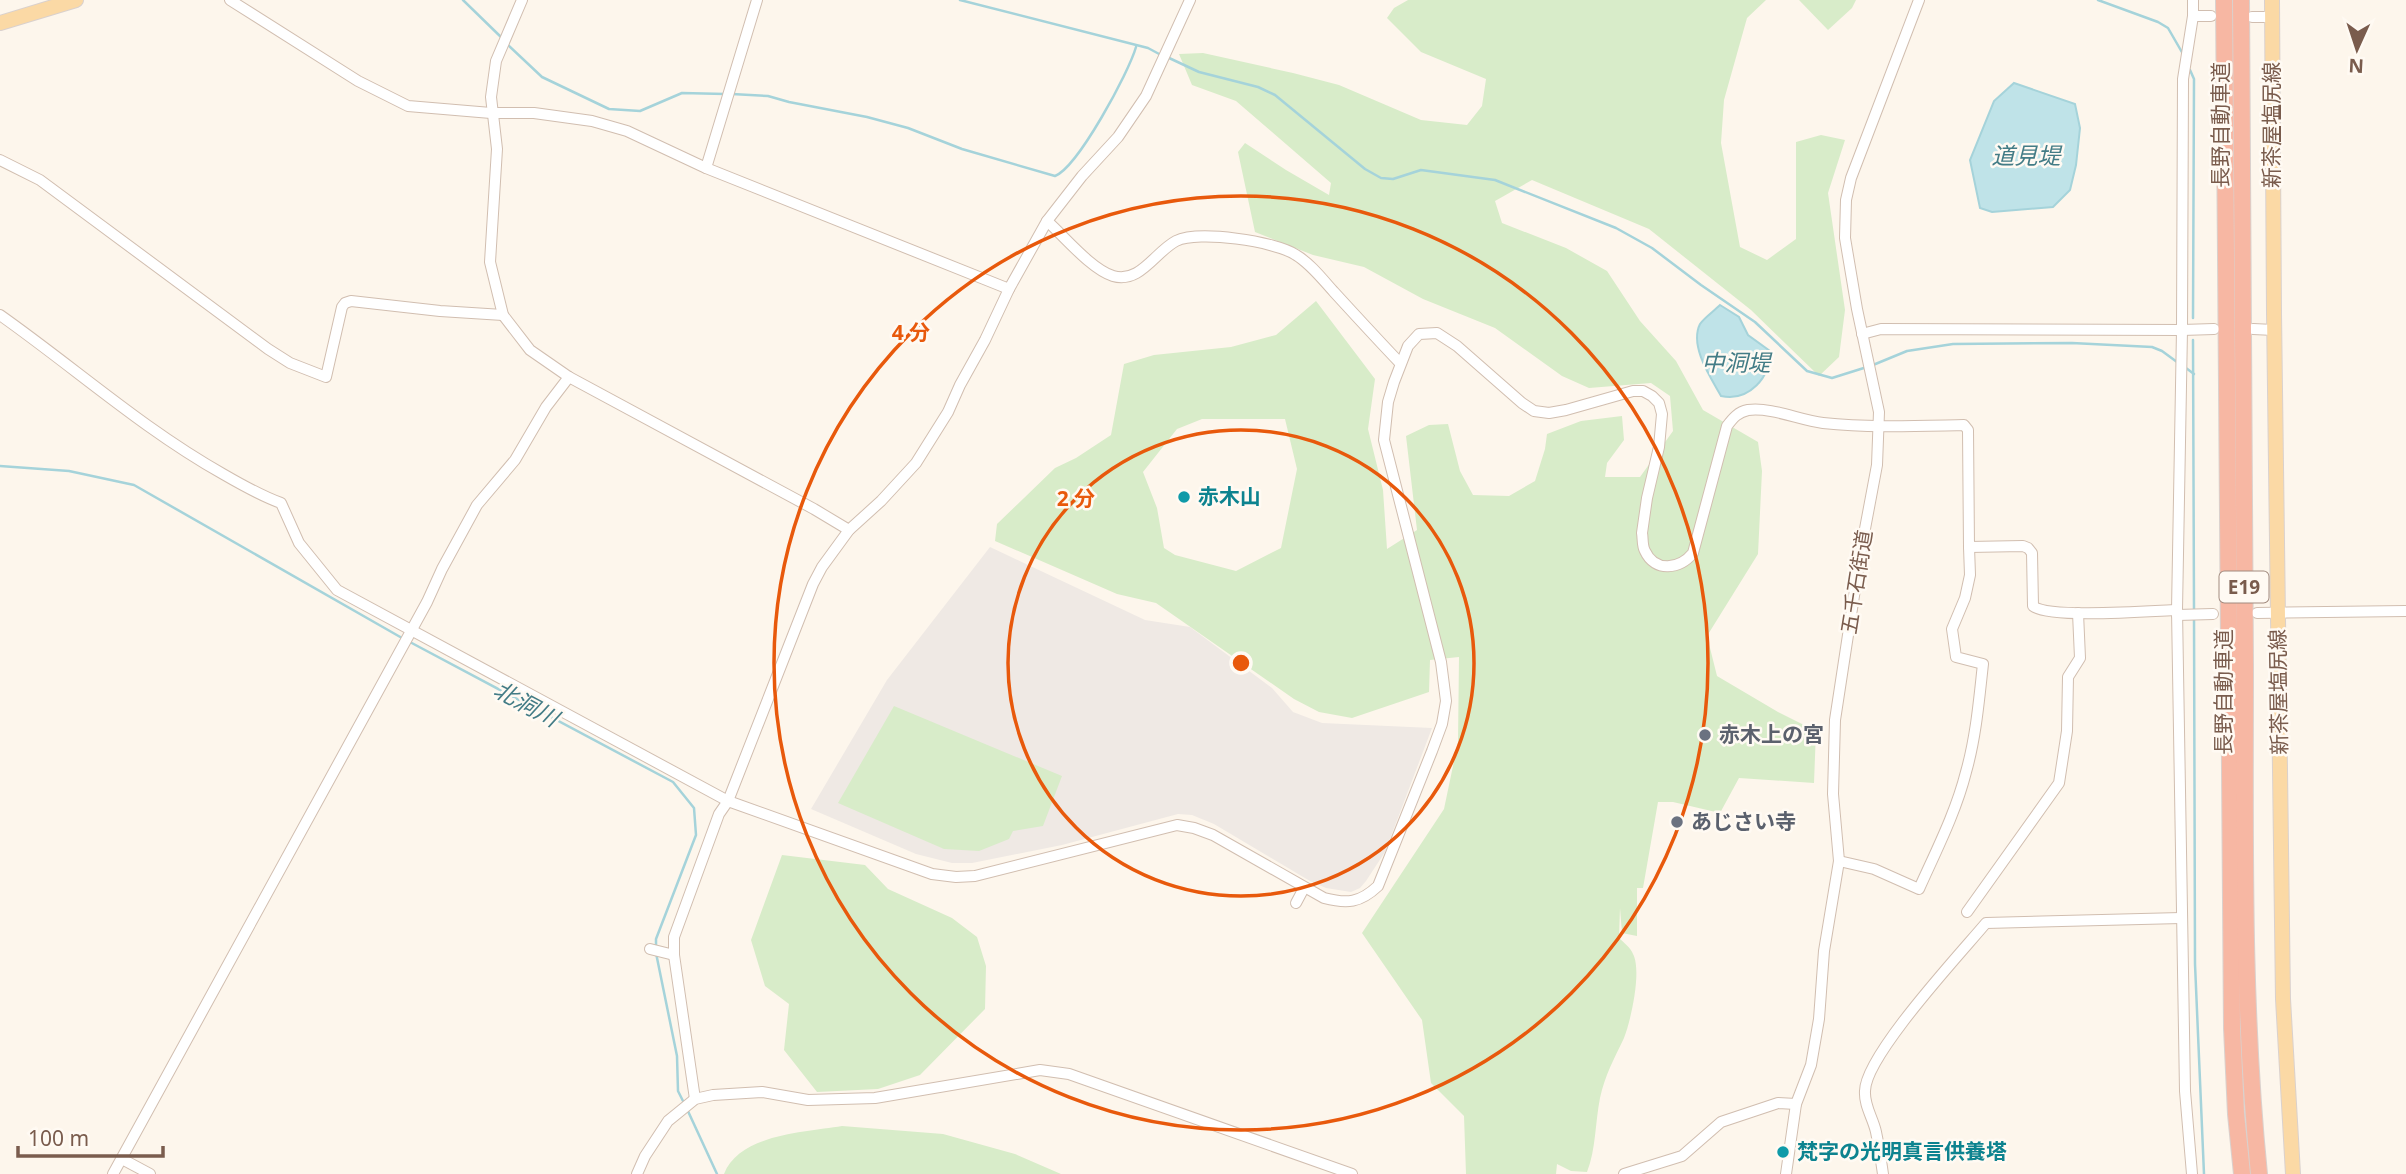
<svg xmlns="http://www.w3.org/2000/svg" width="2406" height="1174" font-family="'Noto Sans','Noto Sans JP',sans-serif">
  <style>
    .industrial { fill: #efe9e4 }
    .green { fill: #d8ecc9; fill-rule: evenodd }
    .water { fill: #bfe3e8; stroke: #a5d3da; stroke-width: 2 }
    .lines { fill: none; stroke-linecap: round; stroke-linejoin: round }
    .stream { stroke: #a5d3da; stroke-width: 2.5 }
    .minor-casing { stroke: #d1beb0; stroke-width: 12 }
    .major-casing { stroke: #dad1cd; stroke-width: 16 }
    .highway-casing { stroke: #dad1cd; stroke-width: 18 }
    .minor { stroke: #fff; stroke-width: 10 }
    .major { stroke: #fbd9a5; stroke-width: 14 }
    .highway { stroke: #f7b7a3; stroke-width: 16 }
    .ring { fill: none; stroke: #e8590c; stroke-width: 3.5 }
    .culture-dot { fill: #0f9aa8; stroke: #fffaf3; stroke-width: 2.5 }
    .worship-dot { fill: #6b7280; stroke: #fffaf3; stroke-width: 2.5 }
    .labels { text-anchor: middle; stroke-width: 5; stroke-linejoin: round; paint-order: stroke }
    .shield { fill: #fffaf3; stroke: #a28b7f; stroke-width: 2 }
    .shield-label { font-size: 19px; font-weight: bold; fill: #7a5c4d }
    .street-label { font-size: 21px; fill: #7a5c4d; stroke: #fffaf3 }
    .culture-label { font-size: 21px; font-weight: bold; fill: #0d838f; stroke: #fffaf3; text-anchor: start }
    .worship-label { font-size: 21px; font-weight: bold; fill: #5b616d; stroke: #fffaf3; text-anchor: start }
    .water-label { font-size: 23px; font-style: italic; fill: #437c86; stroke: #fffaf3 }
    .centre { fill: #e8590c; stroke: #fffaf3; stroke-width: 3.5 }
    .ring-label { font-size: 21px; text-anchor: middle; font-weight: bold; fill: #e8590c; stroke: #fffaf3; stroke-width: 5; stroke-linejoin: round; paint-order: stroke }
  </style>
  <rect width="100%" height="100%" fill="#fdf6ec"/>
  <!-- industrial -->
  <path class="industrial" d="M990 547 1145 620 1190 627 1272 688 1293 712 1322 723 1432 728 1385 852 1366 881 1360 888 1351 892 1326 888 1310 881 1214 824 1192 815 1178 814 1062 845 972 863H952L916 854 811 809 887 680Z"/>
  <!-- green -->
  <g class="green">
    <path d="M1408 0H1766L1747 18 1724 100 1721 143 1740 247 1767 260 1796 239V142L1821 135 1845 140 1828 193 1845 310 1839 357 1819 376 1751 310 1649 229 1532 180 1495 201 1502 223 1566 248 1607 271 1640 321 1676 361 1703 410 1758 442 1762 471 1758 554 1707 636 1717 676 1778 712 1816 731 1814 783 1739 778 1720 813 1673 802H1658L1643 888H1637V936L1622 933 1620 908 1619 938C1623 942 1631 948 1633 954 1642 971 1631 1020 1624 1038 1614 1059 1605 1075 1600 1098 1595 1123 1596 1149 1587 1172L1571 1171 1557 1164 1556 1174H1466L1464 1116 1431 1083 1422 1020 1362 933 1444 809 1458 742 1459 657 1430 660 1429 692 1352 718 1319 712 1294 699 1156 603 1117 594 995 541 997 524 1055 468 1076 458 1111 435 1124 364 1154 355 1231 347 1276 335 1316 301 1375 379 1368 429 1383 490 1387 549 1417 530 1406 436 1429 425 1448 424 1460 471 1473 495 1509 496 1535 481 1545 449 1547 434 1581 421 1622 416 1624 440 1607 463 1605 477H1640L1673 431 1670 396 1651 383 1589 388 1562 376 1495 328 1423 299 1364 267 1313 255 1255 232 1238 152 1245 143 1286 170 1329 195 1331 183 1236 101 1192 85 1179 54 1203 53 1293 73 1339 85 1421 120 1467 125 1482 106 1486 79 1421 52 1387 18 1394 8ZM1202 419H1285L1297 469 1281 548 1236 571 1175 555 1164 548 1157 508 1143 472 1177 429Z"/>
    <path d="M1799 0H1856L1852 8 1828 30Z"/>
    <path d="M894 706 1062 776 1043 826 1013 831 1009 839 979 851 944 849 838 803Z"/>
    <path d="M782 855 865 865 888 889 952 918 977 937 986 966 985 1009 920 1075 878 1089 817 1092 784 1050 789 1004 765 986 751 940Z"/>
    <path d="M842 1126 943 1134 1015 1154 1061 1174H724C739 1134 806 1132 842 1126Z"/>
  </g>
  <!-- water -->
  <g class="water">
    <path d="M2014 83 2075 104 2080 128 2076 165 2070 190 2053 207 1992 212 1980 208 1970 160 1994 101Z"/>
    <path d="M1720 305 1739 317 1748 335 1770 351C1771 377 1749 402 1721 396 1711 378 1689 346 1700 324 1704 318 1714 311 1720 305Z"/>
  </g>
  <g class="lines">
    <!-- stream -->
    <g class="stream">
      <path d="M463 0 503 39"/>
      <path d="M960 0 1148 48 1161 55"/>
      <path d="M2098 0 2158 22 2168 28 2183 54"/>
      <path d="M507 44 542 77 609 109 640 111 682 93 725 94"/>
      <path d="M1167 57 1199 72 1258 87 1275 95 1365 169 1381 178 1393 179 1421 170 1495 180 1616 228 1652 248 1701 285 1755 322 1807 371 1832 378 1867 367"/>
      <path d="M2190 70 2194 79 2193 318"/>
      <path d="M732 94 768 96 789 102 867 117 908 128 962 149 1055 176C1078 167 1129 72 1136 47"/>
      <path d="M2193 340 2194 610"/>
      <path d="M1873 365 1907 351 1953 344 2072 343 2152 347 2162 351 2177 362"/>
      <path d="M2186 368 2194 374"/>
      <path d="M0 466 69 471 134 485 402 638"/>
      <path d="M2194 616 2195 964 2204 1174"/>
      <path d="M408 641 673 782 694 808 696 835 656 939V946"/>
      <path d="M656 953 677 1056 678 1091 684 1103"/>
      <path d="M687 1109 717 1174"/>
    </g>
    <defs>
      <g id="minor">
        <path d="M230 0 358 81 408 106 491 113H534L592 121 627 131 706 168 1009 289"/>
        <path d="M522 0 496 61 491 97 497 149 490 262 503 315 530 350 569 377 814 509 849 530"/>
        <path d="M2193 0V16L2183 79 2182 330 2214 329"/>
        <path d="M2193 16H2211"/>
        <path d="M2252 17H2272"/>
        <path d="M0 160 40 180 268 349 290 363 326 377 342 307 345 303 351 301 440 311 503 315"/>
        <path d="M706 168 757 0"/>
        <path d="M1047 221C1065 237 1091 269 1113 276 1140 284 1155 252 1176 241 1198 230 1275 241 1296 255 1311 264 1323 280 1334 292 1356 316 1378 340 1400 363"/>
        <path d="M0 315C75 368 143 429 223 474 242 485 261 496 281 503L299 543 337 590 728 801 932 874 956 877 975 876 1177 825 1194 828 1213 835 1324 898C1347 904 1360 903 1378 886L1432 751 1442 724 1446 701 1441 662 1384 440 1388 402 1394 382 1408 346 1419 334 1437 333 1457 346 1522 403 1534 411 1549 413 1566 410 1633 391H1643L1652 396 1659 403 1662 414 1659 447 1647 498 1642 533C1643 538 1642 546 1645 551 1655 573 1680 569 1693 553L1727 426C1733 418 1738 412 1748 410 1772 407 1799 420 1823 423 1870 428 1916 426 1964 425L1968 430 1969 547 2023 546 2028 548 2032 553 2033 606C2048 619 2151 611 2177 610"/>
        <path d="M2253 329 2274 330"/>
        <path d="M1862 334 1881 329 2182 330 2177 610 2185 1091 2192 1174"/>
        <path d="M2257 613 2406 611"/>
        <path d="M2177 615 2213 614"/>
        <path d="M1839 861 1874 869 1919 889C1936 851 1956 812 1966 772 1976 737 1979 700 1983 664L1956 657 1952 629 1965 598 1970 575 1969 547"/>
        <path d="M1296 903 1304 888"/>
        <path d="M1967 912 2059 783 2067 731 2068 677 2080 658 2078 613"/>
        <path d="M650 949 674 955"/>
        <path d="M695 1099 674 955V937L719 814 728 801 813 584 822 567 849 530 881 501 916 463 948 412 960 385 985 340 1009 289 1047 221 1082 176 1118 137 1146 96 1190 0"/>
        <path d="M122 1159 150 1174"/>
        <path d="M113 1174 427 602 442 569 477 505 515 460 546 407 569 377"/>
        <path d="M637 1174 645 1156 668 1121 695 1099 713 1095 762 1092 808 1100 875 1098 1040 1070 1069 1074 1352 1174"/>
        <path d="M1624 1174 1682 1156 1721 1122 1778 1103 1796 1104"/>
        <path d="M1786 1174 1796 1104 1811 1065 1819 1019 1824 951 1839 861 1833 794 1835 720 1861 550 1877 465 1879 412 1857 309 1845 238 1846 200 1851 178 1919 0"/>
        <path d="M1883 1174C1881 1160 1879 1146 1876 1132 1873 1118 1864 1106 1865 1091 1865 1056 1960 954 1986 923L2181 918"/>
      </g>
      <g id="major">
        <path d="M2272 0 2274 313 2283 999 2293 1174"/>
        <path d="M0 23 76 0"/>
      </g>
      <g id="highway">
        <path d="M2224 0 2232 1028 2236 1114 2242 1174"/>
        <path d="M2241 0C2242 222 2244 445 2245 667 2245 836 2242 1006 2259 1174"/>
      </g>
    </defs>
    <!-- minor casing -->
    <use href="#minor" class="minor-casing"/>
    <!-- major casing -->
    <use href="#major" class="major-casing"/>
    <!-- highway casing -->
    <use href="#highway" class="highway-casing"/>
    <!-- minor -->
    <use href="#minor" class="minor"/>
    <!-- major -->
    <use href="#major" class="major"/>
    <!-- highway -->
    <use href="#highway" class="highway"/>
  </g>
  <!-- distance rings -->
  <g class="ring">
    <circle cx="1241" cy="663" r="233"/>
    <circle cx="1241" cy="663" r="467"/>
  </g>
  <!-- markers -->
  <g class="culture-dot">
    <circle cx="1184" cy="497" r="7"/>
    <circle cx="1783" cy="1152" r="7"/>
  </g>
  <g class="worship-dot">
    <circle cx="1705" cy="735" r="7"/>
    <circle cx="1677" cy="822" r="7"/>
  </g>
  <g class="labels">
    <!-- shield labels -->
    <rect class="shield" x="2219.5" y="571.5" width="49" height="31" rx="5"/>
    <g class="shield-label">
      <text x="2244" y="594">E19</text>
    </g>
    <!-- street labels -->
    <g class="street-label">
      <text transform="translate(2221 125) rotate(-90)" y="7">長野自動車道</text>
      <text transform="translate(2272 125) rotate(-90)" y="7">新茶屋塩尻線</text>
      <text transform="translate(1857 582) rotate(-81)" y="7">五千石街道</text>
      <text transform="translate(2224 692) rotate(-90)" y="7">長野自動車道</text>
      <text transform="translate(2279 692) rotate(-91)" y="7">新茶屋塩尻線</text>
    </g>
    <!-- culture labels -->
    <g class="culture-label">
      <text x="1198" y="504">赤木山</text>
      <text x="1797" y="1159">梵字の光明真言供養塔</text>
    </g>
    <!-- worship labels -->
    <g class="worship-label">
      <text x="1719" y="742">赤木上の宮</text>
      <text x="1691" y="829">あじさい寺</text>
    </g>
    <!-- water labels -->
    <g class="water-label">
      <text x="2026" y="164">道見堤</text>
      <text x="1736" y="371">中洞堤</text>
      <text transform="translate(526 704) rotate(28)" y="8">北洞川</text>
    </g>
  </g>
  <circle cx="1241" cy="663" r="10" class="centre"/>
  <g class="ring-label">
    <text x="911" y="340">4 分</text>
    <text x="1076" y="506">2 分</text>
  </g>
  <!-- north arrow -->
  <g transform="translate(2357 49) rotate(183)" stroke="#fffaf3" stroke-width="5" paint-order="stroke">
  <path d="M0-5L12 26L0 18L-12 26Z" fill="#7a5c4d"/>
  <text y="-10" font-size="19" font-weight="bold" text-anchor="middle" fill="#7a5c4d">N</text>
  </g>
  <!-- scale -->
  <path d="M18 1146v10h145v-10" fill="none" stroke="#7a5c4d" stroke-width="3.5"/>
  <text x="28" y="1146" font-size="21" fill="#7a5c4d" stroke="#fffaf3" stroke-width="5" paint-order="stroke">100 m</text>
</svg>
